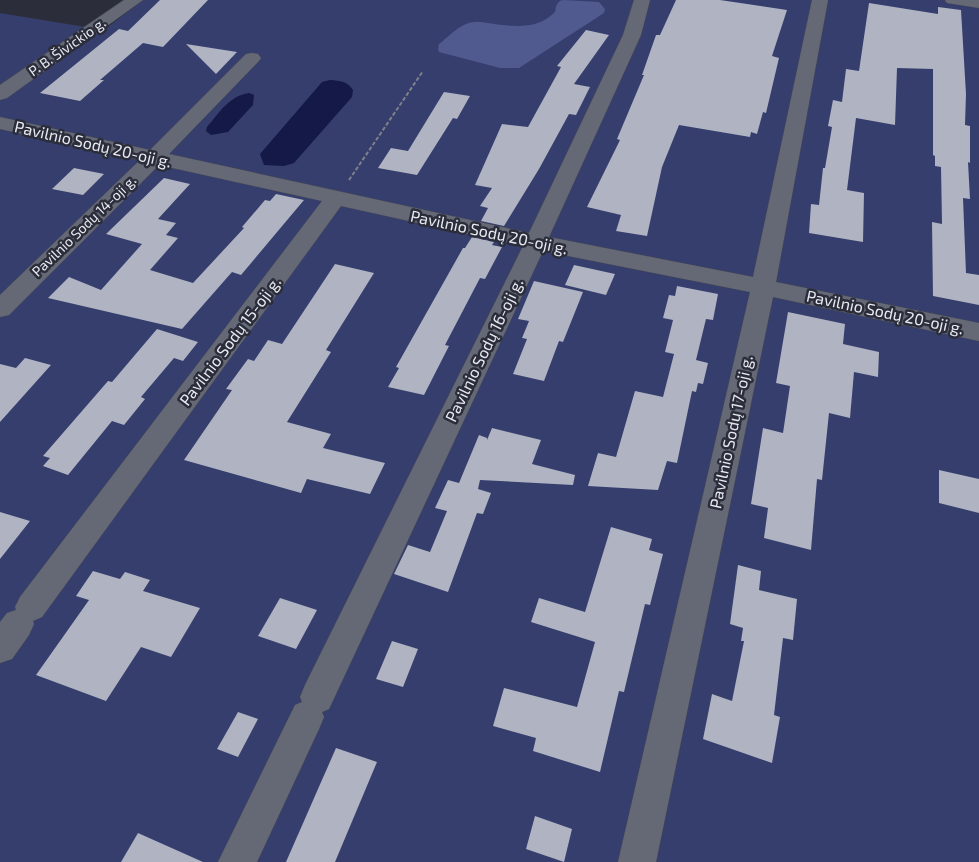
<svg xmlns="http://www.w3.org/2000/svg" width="979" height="862" font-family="'Exo 2',sans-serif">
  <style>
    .green { fill: #353e6d }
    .forest { fill: #505a8e }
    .water { fill: #151947 }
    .building { fill: #afb3c2 }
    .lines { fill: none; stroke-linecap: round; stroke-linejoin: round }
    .minor-casing { stroke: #464953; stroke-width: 1 }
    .path { stroke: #7e808b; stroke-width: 2; stroke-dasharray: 4 2; stroke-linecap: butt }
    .minor { fill: #656976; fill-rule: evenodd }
    .labels { text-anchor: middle; stroke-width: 5; stroke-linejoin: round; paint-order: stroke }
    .far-street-label { font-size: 14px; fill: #e8eaf2; stroke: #2b2e3a }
    .street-label { font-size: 16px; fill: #e8eaf2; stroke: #2b2e3a }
  </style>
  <rect width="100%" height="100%" fill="#2b2e3a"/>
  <!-- green -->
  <path class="green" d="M143 0H979V862H0V13L104 30Z"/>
  <!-- forest -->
  <path class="forest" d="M563 0 599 2 605 9 604 13 519 68H500L439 52 438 49 439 44C447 38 455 29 464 25 476 18 489 24 502 25 523 27 540 27 555 12 556 6 557 1 563 0Z"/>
  <!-- water -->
  <g class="water">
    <path d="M330 80C341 81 347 81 353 90L352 97 294 163 284 166 264 165 260 154 322 82Z"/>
    <path d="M249 93 254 95 253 105 228 132 211 135 206 131 207 127C219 113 229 96 249 93Z"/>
  </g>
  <!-- building -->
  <g class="building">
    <path d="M160 0H208L163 47 143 43 100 80H104L80 101 40 93 119 29 128 31Z"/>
    <path d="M676 0H720L787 10 772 56 779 58 766 113 763 112 757 134 751 132 750 137 679 125 662 167 647 236 616 231 621 215 587 207 620 140 617 139 644 75H642L656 35H660Z"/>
    <path d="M869 3 938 14V7L961 10 966 94 965 125 970 126V163L968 162 970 199 963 198 966 273 979 275V305L933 296 932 222 942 224 941 167 935 166V156L933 155V69L897 68 895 125 856 118 847 190 864 193 863 242 809 233 811 204 819 205 823 168H825L832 127 828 126 833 100 842 102 846 69 859 71Z"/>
    <path d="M586 30 609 35 574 84 590 87 576 115 569 114 539 169 504 226 481 221 488 208 480 206 492 188 475 185 502 124 528 127 561 67 557 66Z"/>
    <path d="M186 44 237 52 216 74Z"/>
    <path d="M444 92 470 96 457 119 453 118 417 175 378 168 391 148 408 151Z"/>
    <path d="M74 168 104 174 83 195 52 189Z"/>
    <path d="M164 178 190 184 158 219 176 223 166 235 178 238 150 270 193 283 244 228 242 227 265 200 270 201 276 194 304 200 241 275 232 272 182 329 48 298 69 277 101 290 142 244 106 234Z"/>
    <path d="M472 237 494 242 492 245 502 247 485 279 480 278 445 345 449 346 424 395 388 387 399 368 396 367 463 248H465Z"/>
    <path d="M335 264 374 273 326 350 331 352 287 422 331 434 323 448 385 463 370 494 307 479 301 493 184 460 232 390 226 389 248 359 254 361 268 340 282 344Z"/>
    <path d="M574 265 615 274 606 295 565 285Z"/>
    <path d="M534 281 583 292 563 342 559 341 544 381 513 374 527 339 522 338 529 321 518 319Z"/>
    <path d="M677 286 718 294 713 320 706 319 696 360 708 363 703 384 698 383 696 392 692 391 677 463 667 461 658 490 588 486 598 453 616 457 635 391 663 397 674 354 665 352 673 320 663 318 669 295 675 296Z"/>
    <path d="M788 312 845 324 843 344 879 352 878 377 854 372 850 418 829 413 822 480 817 479 811 550 764 538 768 508 751 504 763 428 783 433 790 386 776 383Z"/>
    <path d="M157 329 198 342 183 361 174 358 141 397 145 399 124 425 112 421 68 475 43 466 50 458 43 456 108 381 112 382Z"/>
    <path d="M25 358 51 365 0 422V364L16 368Z"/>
    <path d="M492 428 541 440 532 464 575 475 573 485 480 480 478 489 491 493 483 514 477 513 448 592 394 574 408 545 430 552 447 511 435 508 448 480 459 483 479 435 487 438V440Z"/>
    <path d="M939 470 979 479V513L939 503Z"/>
    <path d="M0 512 30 521 0 559Z"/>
    <path d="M611 527 652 539 649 550 663 554 650 605 645 604 624 692 619 691 600 772 533 751 536 738 493 726 504 688 577 707 595 642 531 622 539 598 585 612Z"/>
    <path d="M738 565 761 571 759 590 797 599 793 640 783 638 774 715 780 717 772 763 703 739 712 694 732 701 744 641H741L743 628 730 624Z"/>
    <path d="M93 571 120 579 125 572 150 580 143 591 200 608 171 657 141 647 106 701 36 675 89 600 76 596Z"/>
    <path d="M280 598 317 610 296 649 258 636Z"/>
    <path d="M392 641 418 649 403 687 376 679Z"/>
    <path d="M238 712 258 719 238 757 217 749Z"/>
    <path d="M336 748 377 762 335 862H286Z"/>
    <path d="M535 816 572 829 564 862 526 849Z"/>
    <path d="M138 833 203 862H121Z"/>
  </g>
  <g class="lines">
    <defs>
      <g id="minor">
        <path d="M124 0H143L7 98 0 100V85Z"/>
        <path d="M634 0H650L641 35 549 237 753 277 812 0H828L776 282 979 323V341L773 297 656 862H618L750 292 543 251 329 709 322 712 324 717 319 729 257 862H218L295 705 302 702 300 697 305 685 523 246 341 206 42 617 33 621 34 624 29 635 12 659 0 663V622L7 613 16 610 15 607 20 597 322 201 159 165 9 315 0 317V295L140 160 0 129V117L150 150 246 54 252 53 258 54 261 58 258 62 169 154 529 233 623 35Z"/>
        <path d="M945 0H979V8L947 3Z"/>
      </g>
    </defs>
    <!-- minor casing -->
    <use href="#minor" class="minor-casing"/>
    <!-- path -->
    <path class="path" d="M349 180 423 71"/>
    <!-- minor -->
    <use href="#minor" class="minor"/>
  </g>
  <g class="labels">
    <!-- far-street labels -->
    <g class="far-street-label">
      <text transform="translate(67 47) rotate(-35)" y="5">P. B. Šivickio g.</text>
      <text transform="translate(84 226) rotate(-44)" y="5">Pavilnio Sodų 14-oji g.</text>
    </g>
    <!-- street labels -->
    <g class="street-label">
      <text transform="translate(93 144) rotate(13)" y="6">Pavilnio Sodų 20-oji g.</text>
      <text transform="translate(489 232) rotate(12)" y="6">Pavilnio Sodų 20-oji g.</text>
      <text transform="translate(885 312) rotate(12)" y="6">Pavilnio Sodų 20-oji g.</text>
      <text transform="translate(230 341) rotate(-53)" y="6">Pavilnio Sodų 15-oji g.</text>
      <text transform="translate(484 350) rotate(-64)" y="6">Pavilnio Sodų 16-oji g.</text>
      <text transform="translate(731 432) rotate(-78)" y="6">Pavilnio Sodų 17-oji g.</text>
    </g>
  </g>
</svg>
